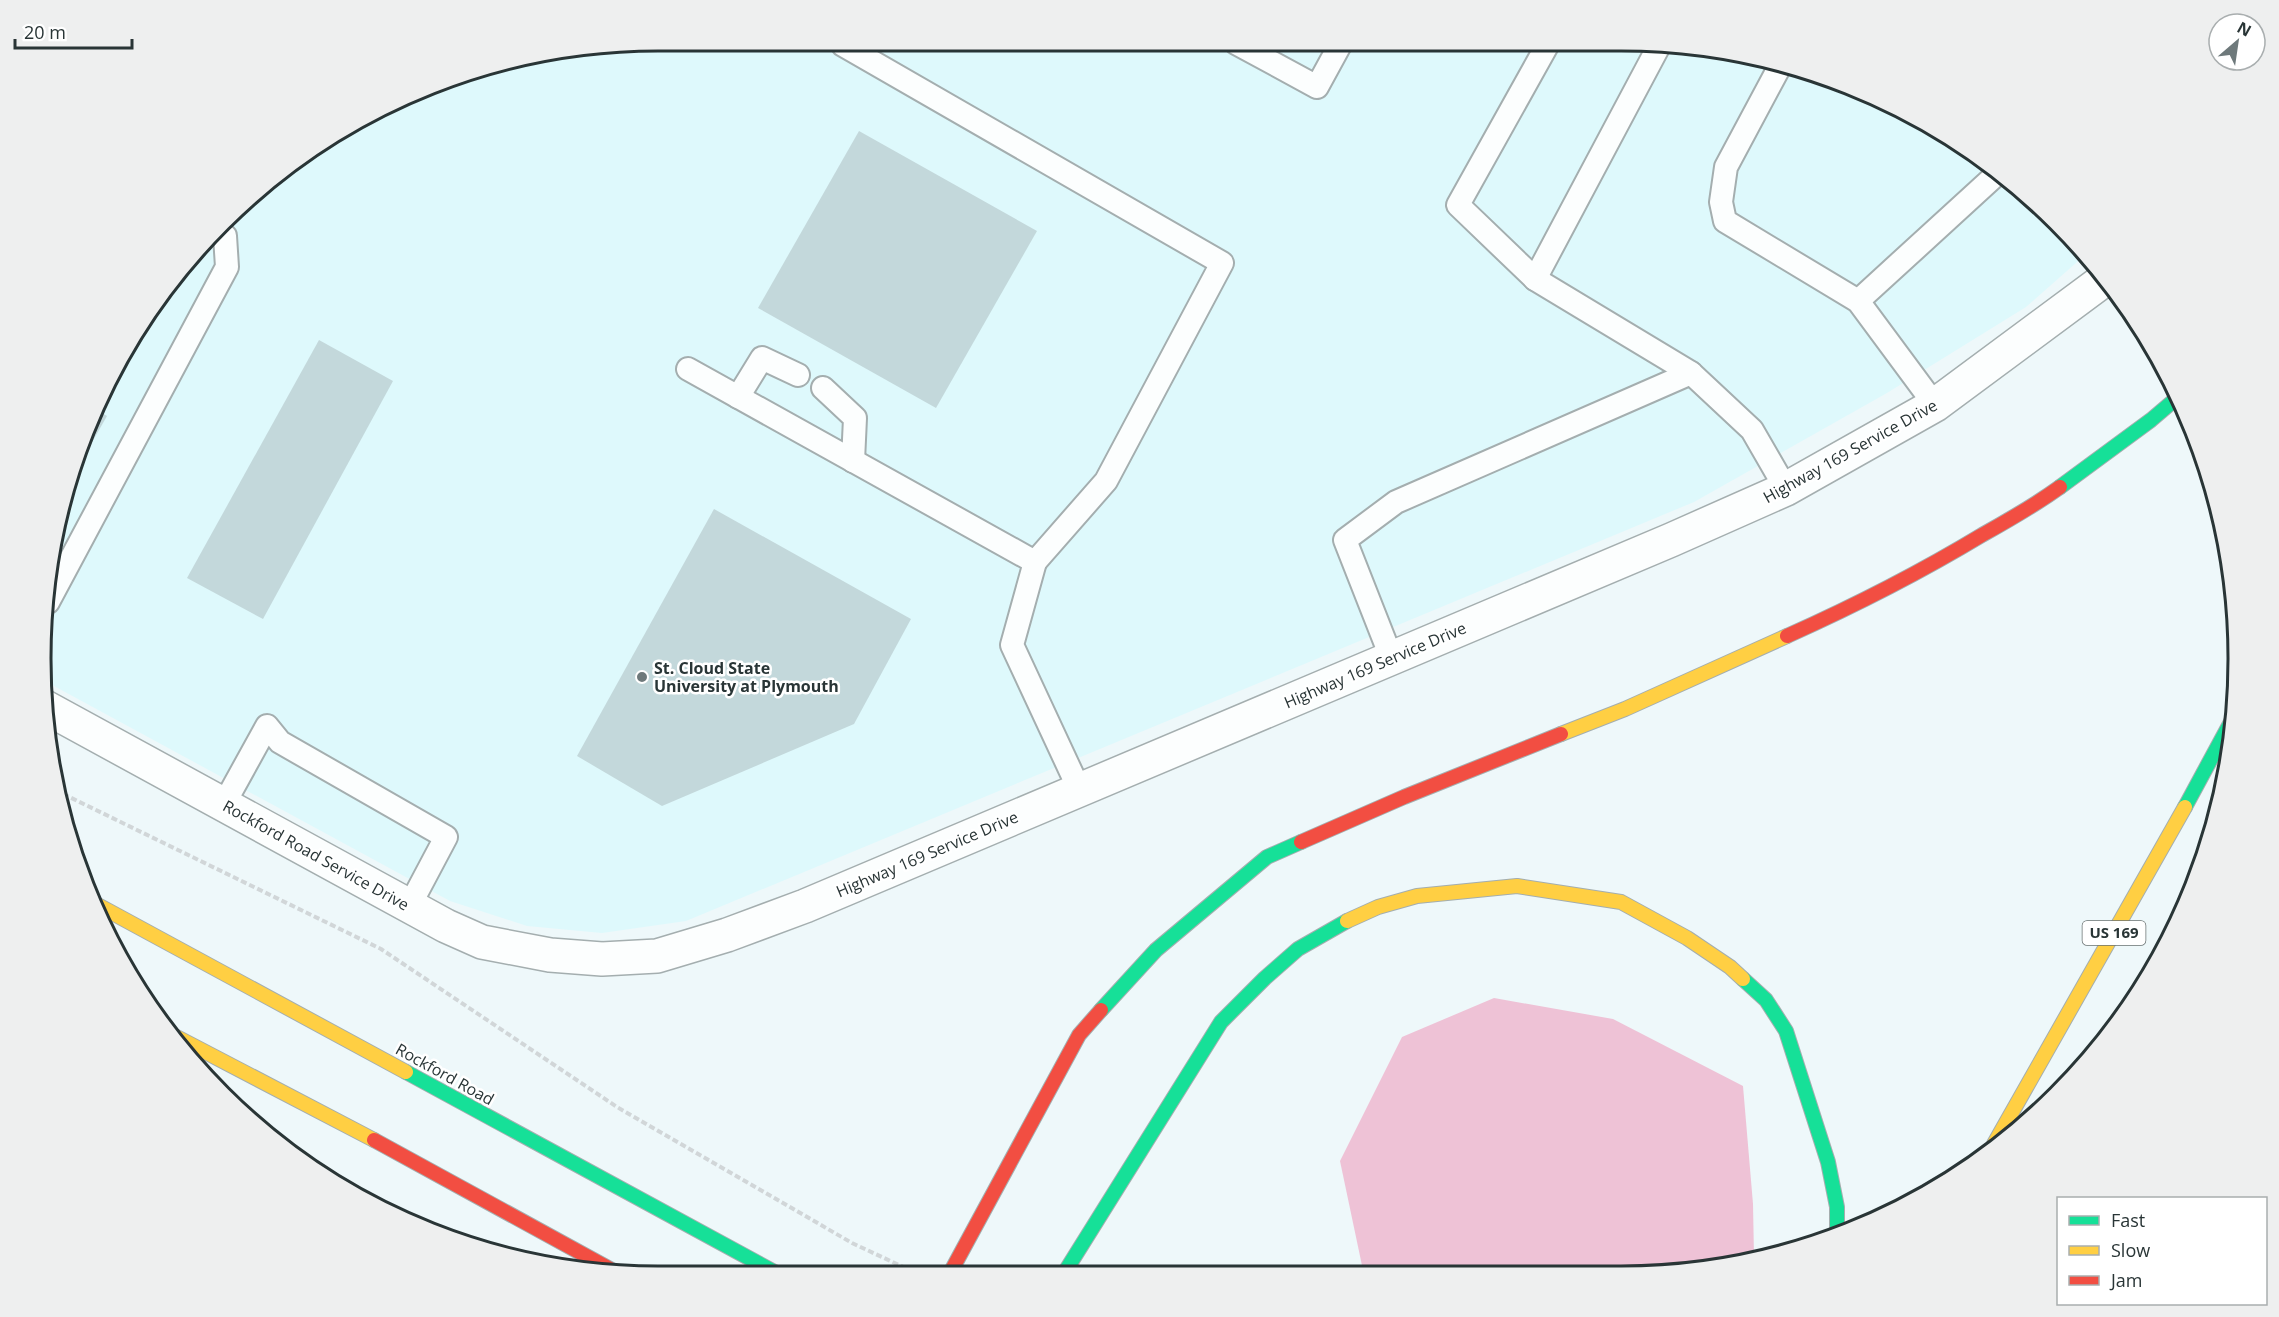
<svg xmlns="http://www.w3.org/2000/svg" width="2279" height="1317" font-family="'Open Sans',sans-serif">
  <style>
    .built { fill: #def9fc }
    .water { fill: #eec2d6 }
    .building { fill: #c3d8db }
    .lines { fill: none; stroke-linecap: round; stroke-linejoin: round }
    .lane-casing { stroke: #a4aeaf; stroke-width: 26 }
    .street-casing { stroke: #a4aeaf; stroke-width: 36 }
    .fast-casing { stroke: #a4aeaf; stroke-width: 16 }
    .slow-casing { stroke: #a4aeaf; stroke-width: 16 }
    .jam-casing { stroke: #a4aeaf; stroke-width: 16 }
    .path { stroke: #d1d6d8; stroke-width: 4; stroke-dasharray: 6 3; stroke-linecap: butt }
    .lane { stroke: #fcfefe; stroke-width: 22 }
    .street { stroke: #fcfefe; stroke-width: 33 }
    .fast { stroke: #16e098; stroke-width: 14 }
    .slow { stroke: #ffcf43; stroke-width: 14 }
    .jam { stroke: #f24e42; stroke-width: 14 }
    .poi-dot { fill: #6e797b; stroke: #fff; stroke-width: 2 }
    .labels { text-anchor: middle; stroke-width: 5; stroke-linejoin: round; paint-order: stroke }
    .shield { fill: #fff; stroke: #697272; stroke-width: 1.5 }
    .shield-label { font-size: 15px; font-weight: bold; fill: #293536 }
    .street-label { font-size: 16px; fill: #293536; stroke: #fff }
    .poi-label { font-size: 16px; font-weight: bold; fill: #293536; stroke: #fff; text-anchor: start }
    .rim { fill: none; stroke: #293536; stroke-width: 3 }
  </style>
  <rect width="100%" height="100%" fill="#eef8fa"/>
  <!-- built -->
  <path class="built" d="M1661 42 1819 73 1964 144 2057 221 2085 255 2026 307 1887 393 1694 502 686 921 602 933 527 926 450 901 43 680 41 659 62 498 104 385 145 315 221 222 283 168 385 104 460 73 577 46Z"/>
  <!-- water -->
  <path class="water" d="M1494 998 1613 1019 1743 1086 1753 1204 1754 1257 1661 1275H1364L1340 1161 1402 1037Z"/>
  <!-- building -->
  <g class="building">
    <path d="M859 131 1037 231 936 408 758 308Z"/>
    <path d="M319 340 393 381 263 619 187 578Z"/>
    <path d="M95 409 107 416 87 451 81 447Z"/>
    <path d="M714 509 911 619 854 724 662 806 577 756Z"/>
  </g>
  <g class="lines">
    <defs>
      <g id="lane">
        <path d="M1236 43 1317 87 1341 43"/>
        <path d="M843 45 1222 263 1106 481 1035 562"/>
        <path d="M1780 66 1726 167 1721 202 1725 221 1858 301 1935 405"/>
        <path d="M1535 279 1661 42"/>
        <path d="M1858 301 1998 173"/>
        <path d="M688 369 1035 562 1012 645 1079 789"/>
        <path d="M1691 373 1752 430 1786 489"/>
        <path d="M823 388 855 418 853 461"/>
        <path d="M738 397 762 358 798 375"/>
        <path d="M48 602 227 267 225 236 214 230"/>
        <path d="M1391 657 1345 540 1396 502 1691 373 1535 279 1458 205 1549 42"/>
        <path d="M224 804 267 726 280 742 446 837 410 905"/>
      </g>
      <path id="street" d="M45 707 446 926 482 942 550 955 602 959 657 956 727 935 805 906 1671 540 1786 489 1935 405 2105 279"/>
      <g id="fast">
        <path d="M2060 487 2151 420 2178 397"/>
        <path d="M2185 807 2232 720"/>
        <path d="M1743 979 1766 1000 1786 1031 1828 1162 1837 1207V1236"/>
        <path d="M1101 1010 1156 950 1267 857 1301 842"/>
        <path d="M406 1072 780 1275"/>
        <path d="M1063 1275 1221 1022 1265 978 1298 949 1347 921"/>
      </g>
      <g id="slow">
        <path d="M1561 734 1625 709 1787 636"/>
        <path d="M94 903 406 1072"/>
        <path d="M1347 921 1378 907 1417 896 1517 886 1621 902 1687 938 1730 967 1743 979"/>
        <path d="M167 1032 374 1140"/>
        <path d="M1994 1144 2185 807"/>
      </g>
      <g id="jam">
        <path d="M1787 636C1854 606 1919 573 1982 535 2009 520 2035 505 2060 487"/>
        <path d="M1301 842 1404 797 1561 734"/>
        <path d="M374 1140 621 1275"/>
        <path d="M949 1275 1079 1035 1101 1010"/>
      </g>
    </defs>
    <!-- lane casing -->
    <use href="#lane" class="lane-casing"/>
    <!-- street casing -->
    <use href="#street" class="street-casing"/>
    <!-- fast casing -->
    <use href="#fast" class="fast-casing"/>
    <!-- slow casing -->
    <use href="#slow" class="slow-casing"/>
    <!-- jam casing -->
    <use href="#jam" class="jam-casing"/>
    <!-- path -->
    <path class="path" d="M55 790 381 949 617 1107 852 1243 914 1272"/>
    <!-- lane -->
    <use href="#lane" class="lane"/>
    <!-- street -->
    <use href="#street" class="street"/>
    <!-- fast -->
    <use href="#fast" class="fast"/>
    <!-- slow -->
    <use href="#slow" class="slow"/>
    <!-- jam -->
    <use href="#jam" class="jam"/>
  </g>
  <!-- markers -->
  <circle class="poi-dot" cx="642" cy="677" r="6"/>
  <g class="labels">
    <!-- shield labels -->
    <rect class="shield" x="2082.5" y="921" width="63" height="24" rx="4.5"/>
    <g class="shield-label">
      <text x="2114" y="938">US 169</text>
    </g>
    <!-- street labels -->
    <g class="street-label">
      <text transform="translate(1850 451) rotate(-29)" y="6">Highway 169 Service Drive</text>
      <text transform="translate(1375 665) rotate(-23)" y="6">Highway 169 Service Drive</text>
      <text transform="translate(927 854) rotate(-23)" y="6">Highway 169 Service Drive</text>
      <text transform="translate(316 855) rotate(29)" y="6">Rockford Road Service Drive</text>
      <text transform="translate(445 1074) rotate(29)" y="6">Rockford Road</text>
    </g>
    <!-- poi labels -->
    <g class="poi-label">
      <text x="654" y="674">St. Cloud State<tspan x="654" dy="18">University at Plymouth</tspan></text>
    </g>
  </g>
  <!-- crop -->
  <path d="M0 0H2279V1317H0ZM658 51H1621A607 607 0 0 1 2228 658V659A607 607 0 0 1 1621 1266H658A607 607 0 0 1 51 659V658A607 607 0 0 1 658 51Z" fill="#eeefef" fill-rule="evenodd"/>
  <path class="rim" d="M658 51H1621A607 607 0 0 1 2228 658V659A607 607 0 0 1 1621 1266H658A607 607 0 0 1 51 659V658A607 607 0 0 1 658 51Z"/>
  <!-- legend -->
  <rect x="2057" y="1197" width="210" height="108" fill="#ffffff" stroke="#a9aeaf" stroke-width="1.5"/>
  <rect x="2069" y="1216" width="30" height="9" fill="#16e098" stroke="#a9aeaf" stroke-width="1.5"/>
  <text x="2111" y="1227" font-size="18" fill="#293536">Fast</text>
  <rect x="2069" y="1246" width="30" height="9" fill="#ffcf43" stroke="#a9aeaf" stroke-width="1.5"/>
  <text x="2111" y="1257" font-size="18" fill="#293536">Slow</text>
  <rect x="2069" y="1276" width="30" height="9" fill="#f24e42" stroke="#a9aeaf" stroke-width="1.5"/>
  <text x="2111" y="1287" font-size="18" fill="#293536">Jam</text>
  <!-- north arrow -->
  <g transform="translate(2237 42) rotate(29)"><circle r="28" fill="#ffffff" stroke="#a9aeaf" stroke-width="1.5"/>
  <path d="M0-4.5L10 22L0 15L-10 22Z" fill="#6e797b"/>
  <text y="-9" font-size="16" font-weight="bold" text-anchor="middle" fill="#293536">N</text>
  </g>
  <!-- scale -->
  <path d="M15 39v9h117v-9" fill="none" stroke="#293536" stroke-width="3"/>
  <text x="24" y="39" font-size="18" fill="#293536" stroke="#ffffff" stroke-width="4.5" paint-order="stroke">20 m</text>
</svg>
